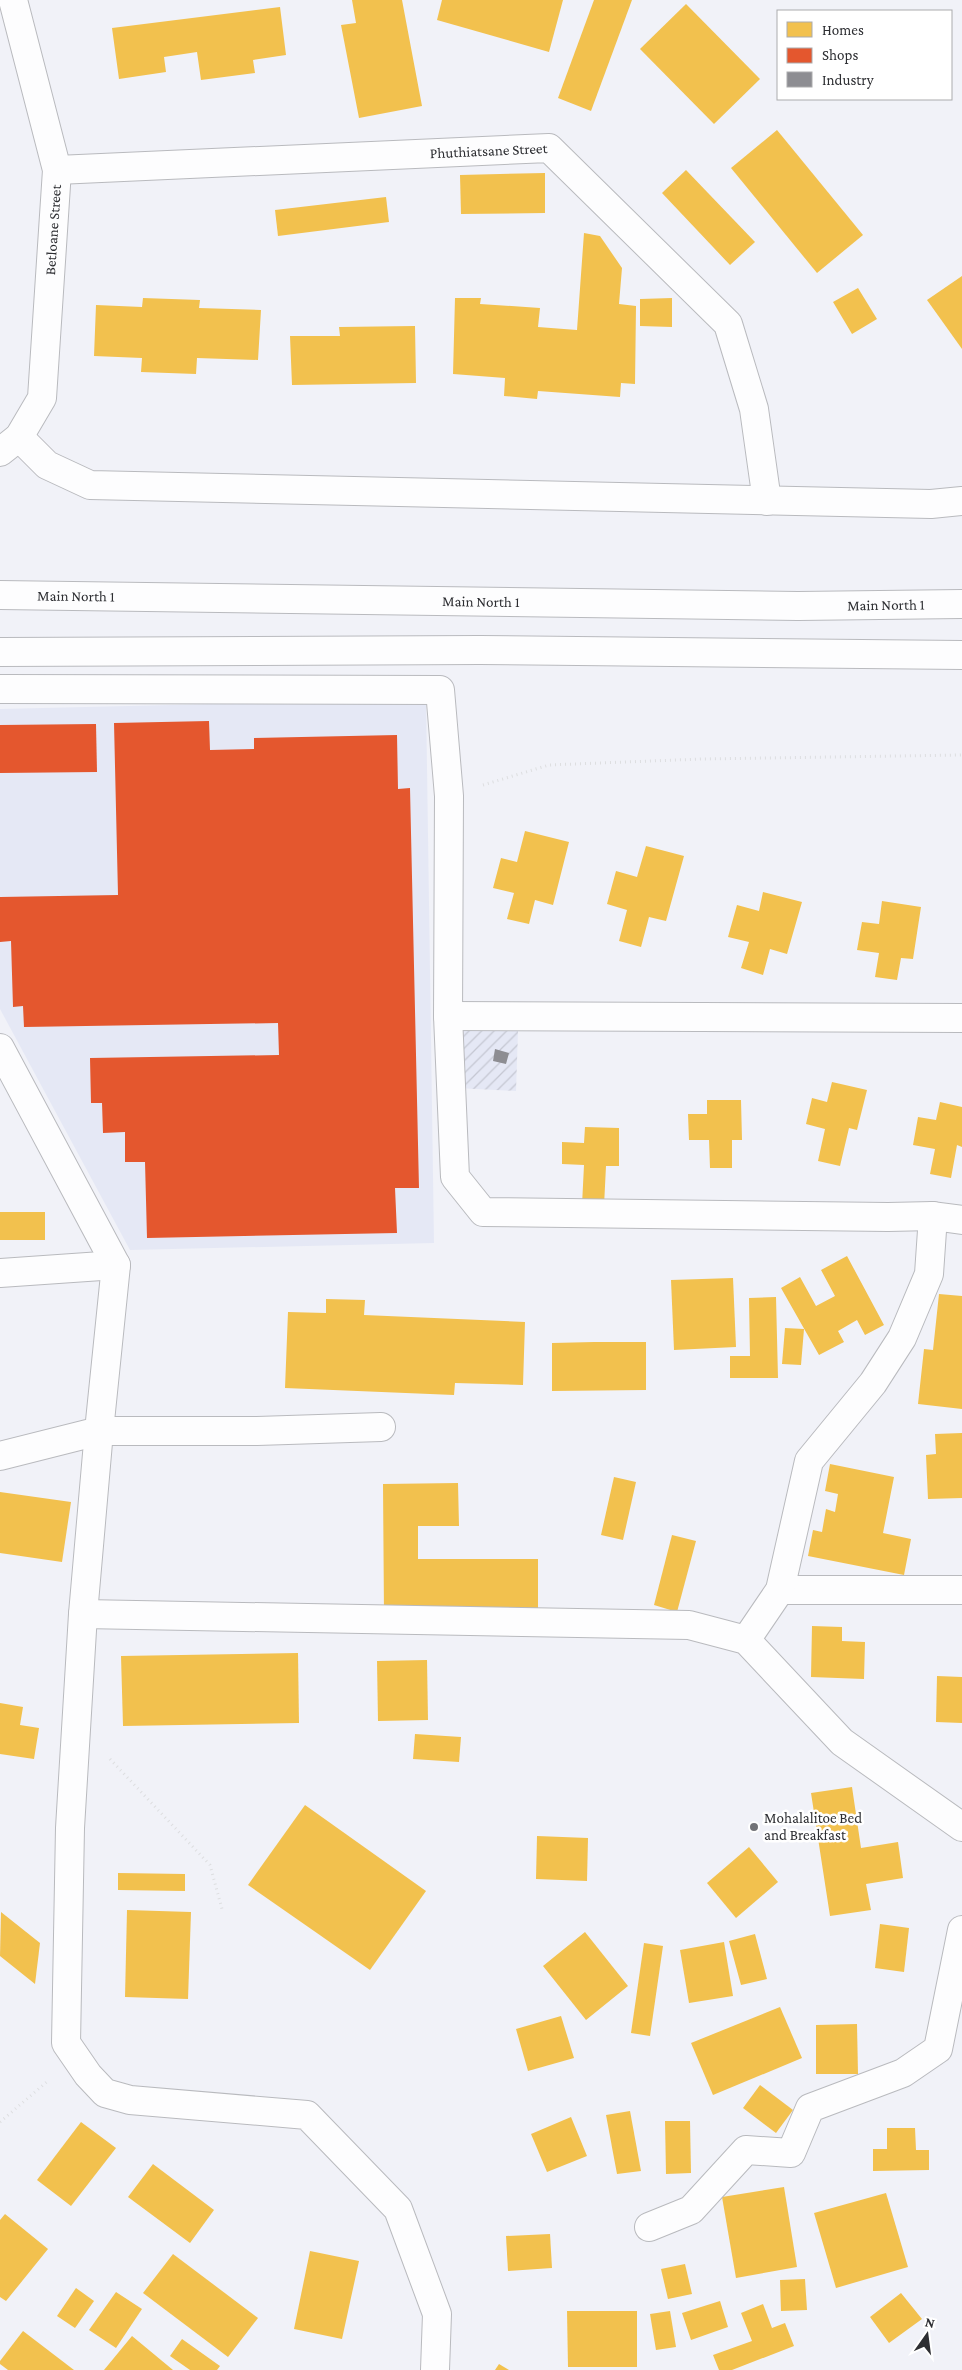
<svg xmlns="http://www.w3.org/2000/svg" width="962" height="2370" font-family="'Crimson Pro',serif">
  <style>
    .built { fill: #e5e8f5 }
    .industrial { fill: url(#industrial-furrows) }
    .homes { fill: #f2c14e }
    .shops { fill: #e4572e }
    .industry { fill: #8d8d92 }
    .lines { fill: none; stroke-linecap: round; stroke-linejoin: round }
    .minor-casing { stroke: #b9babe; stroke-width: 30 }
    .primary-casing { stroke: #b9babe; stroke-width: 30 }
    .path { stroke: #dddee0; stroke-width: 3; stroke-dasharray: 1 4; stroke-linecap: butt }
    .minor { stroke: #fdfdfe; stroke-width: 28 }
    .primary { stroke: #fdfdfe; stroke-width: 28 }
    .poi-dot { fill: #727377; stroke: #fff; stroke-width: 2 }
    .labels { text-anchor: middle; stroke-width: 5; stroke-linejoin: round; paint-order: stroke }
    .street-label { font-size: 15px; fill: #2d2e32; stroke: #fff }
    .poi-label { font-size: 15px; fill: #2d2e32; stroke: #fff; text-anchor: start }
  </style>
  <defs>
    <pattern id="industrial-furrows" width="10" height="10" patternUnits="userSpaceOnUse" patternTransform="scale(1.25)"><rect width="10" height="10" fill="#e5e8f5"/><path d="M-1 1l2-2M0 10L10 0M9 11l2-2" fill="none" stroke="#c5c7d2"/></pattern>
  </defs>
  <rect width="100%" height="100%" fill="#f1f2f8"/>
  <!-- built -->
  <path class="built" d="M426 699 434 1243 130 1250 0 1009V709Z"/>
  <!-- industrial -->
  <path class="industrial" d="M459 1029 518 1031 516 1091 457 1088Z"/>
  <!-- homes -->
  <g class="homes">
    <path d="M352 0H402L422 106 359 118 341 25 356 23Z"/>
    <path d="M442 0H563L549 52 437 20Z"/>
    <path d="M594 0H632L591 111 558 98Z"/>
    <path d="M686 4 760 79 714 124 640 49Z"/>
    <path d="M280 7 286 55 253 60 255 73 201 80 197 52 164 57 166 72 119 79 112 28Z"/>
    <path d="M777 130 863 235 817 273 731 168Z"/>
    <path d="M686 170 755 242 730 265 662 193Z"/>
    <path d="M545 173V213L461 214 460 175Z"/>
    <path d="M386 197 389 222 278 236 275 210Z"/>
    <path d="M584 233 600 236 622 268 619 304 636 306 635 384 621 383 620 397 538 391 537 399 504 396 505 378 453 374 455 298H481L480 304 540 308 538 327 577 330Z"/>
    <path d="M962 276V349L927 300Z"/>
    <path d="M858 288 877 319 852 334 833 302Z"/>
    <path d="M143 298 200 300 199 308 261 310 258 360 197 358 196 374 141 372 142 358 94 356 96 305 142 307Z"/>
    <path d="M672 298V327L640 326V299Z"/>
    <path d="M415 326 416 383 292 385 290 336H340L339 327Z"/>
    <path d="M525 831 569 842 553 905 535 900 529 924 507 919 514 893 493 888 501 858 517 862Z"/>
    <path d="M646 846 684 856 666 921 649 917 641 947 619 941 627 910 607 904 616 871 637 877Z"/>
    <path d="M763 892 802 902 787 954 770 949 763 975 741 968 749 942 728 937 737 905 759 911Z"/>
    <path d="M882 901 921 907 913 959 901 958 897 980 875 977 879 953 857 950 862 922 879 924Z"/>
    <path d="M832 1082 867 1090 857 1130 849 1128 840 1166 818 1161 825 1129 806 1124 812 1098 827 1102Z"/>
    <path d="M707 1100H741L742 1140H732V1168H710L709 1140H689L688 1114H707Z"/>
    <path d="M940 1102 962 1107V1147L957 1145 951 1178 930 1174 935 1149 913 1145 918 1117 936 1120Z"/>
    <path d="M585 1127 619 1128V1166H606L604 1206 582 1205 584 1165 562 1164V1142L584 1143Z"/>
    <rect x="0" y="1212" width="45" height="28"/>
    <path d="M847 1256 884 1325 865 1335 857 1320 838 1331 844 1342 819 1355 781 1288 800 1277 816 1306 835 1296 821 1270Z"/>
    <path d="M733 1278 736 1347 674 1350 671 1280Z"/>
    <path d="M939 1294 962 1296V1409L918 1404 924 1349 933 1350Z"/>
    <path d="M776 1297 778 1378H730V1356H750L749 1298Z"/>
    <path d="M326 1299 365 1300 364 1315 525 1322 523 1385 455 1383 454 1395 285 1388 288 1312 326 1313Z"/>
    <path d="M785 1328 804 1329 801 1365 782 1364Z"/>
    <path d="M594 1342H646V1390L552 1391V1343Z"/>
    <path d="M962 1433V1498L928 1499 926 1455 936 1454 935 1434Z"/>
    <path d="M830 1464 894 1477 883 1533 911 1539 904 1575 808 1556 813 1530 822 1532 826 1509 835 1512 838 1494 825 1491Z"/>
    <path d="M614 1477 636 1482 623 1540 601 1535Z"/>
    <path d="M458 1483 459 1526H418V1559H538V1614L384 1615 383 1484Z"/>
    <path d="M0 1492 71 1502 62 1562 0 1553Z"/>
    <path d="M672 1535 696 1541 677 1612 654 1605Z"/>
    <path d="M812 1626 842 1627V1641L865 1642 864 1679 811 1677Z"/>
    <path d="M298 1653 299 1723 123 1726 121 1656Z"/>
    <path d="M427 1660 428 1720 378 1721 377 1661Z"/>
    <path d="M937 1676 962 1677V1723L936 1722Z"/>
    <path d="M0 1703 23 1707 20 1725 39 1728 34 1759 0 1754Z"/>
    <path d="M415 1734 461 1737 459 1762 413 1759Z"/>
    <path d="M852 1787 861 1848 898 1842 903 1878 866 1884 871 1910 830 1916 811 1793Z"/>
    <path d="M305 1805 426 1891 370 1970 248 1885Z"/>
    <path d="M537 1836 588 1838 587 1881 536 1879Z"/>
    <path d="M749 1847 778 1882 736 1918 707 1883Z"/>
    <path d="M118 1873 185 1874V1891L118 1890Z"/>
    <path d="M127 1910 191 1912 188 1999 125 1997Z"/>
    <path d="M1 1912 40 1943 35 1984 0 1956Z"/>
    <path d="M880 1924 909 1928 904 1972 875 1968Z"/>
    <path d="M585 1932 628 1986 586 2020 543 1966Z"/>
    <path d="M755 1934 767 1979 741 1985 729 1941Z"/>
    <path d="M724 1942 733 1996 689 2003 680 1950Z"/>
    <path d="M644 1943 663 1946 650 2036 631 2033Z"/>
    <path d="M780 2007 802 2058 713 2095 691 2043Z"/>
    <path d="M561 2016 574 2058 528 2071 516 2029Z"/>
    <path d="M857 2024 858 2074H816V2025Z"/>
    <path d="M760 2085 793 2110 776 2133 743 2108Z"/>
    <path d="M630 2111 641 2171 617 2174 606 2115Z"/>
    <path d="M571 2117 587 2156 547 2172 531 2134Z"/>
    <path d="M665 2121H690L691 2173 666 2174Z"/>
    <path d="M81 2122 116 2148 71 2206 37 2180Z"/>
    <path d="M887 2128H915L916 2150H929V2170L873 2171V2149H887Z"/>
    <path d="M153 2164 214 2210 190 2243 128 2197Z"/>
    <path d="M784 2187 797 2267 736 2278 722 2197Z"/>
    <path d="M886 2193 908 2267 836 2288 814 2213Z"/>
    <path d="M5 2214 48 2249 6 2301 0 2297V2220Z"/>
    <path d="M550 2234 552 2268 508 2271 506 2236Z"/>
    <path d="M310 2251 359 2261 342 2339 294 2329Z"/>
    <path d="M173 2254 258 2318 228 2357 143 2293Z"/>
    <path d="M685 2264 692 2294 668 2299 661 2269Z"/>
    <path d="M805 2279 807 2310 781 2311 780 2280Z"/>
    <path d="M76 2288 94 2301 75 2328 57 2316Z"/>
    <path d="M116 2292 142 2309 116 2348 89 2330Z"/>
    <path d="M901 2293 922 2319 889 2343 870 2317Z"/>
    <path d="M720 2301 728 2327 691 2340 682 2313Z"/>
    <path d="M763 2304 772 2328 785 2323 794 2346 732 2370H719L713 2355 752 2341 741 2313Z"/>
    <path d="M567 2311H637V2367H568Z"/>
    <path d="M670 2311 676 2347 656 2350 650 2314Z"/>
    <path d="M23 2331 74 2370H8L0 2364V2361Z"/>
    <path d="M132 2336 173 2370H104Z"/>
    <path d="M182 2339 220 2366 217 2370H190L170 2356Z"/>
    <path d="M499 2364 509 2370H495Z"/>
  </g>
  <!-- shops -->
  <g class="shops">
    <path d="M209 721 210 750 254 749V738L397 735 398 789 410 788 419 1188H395L397 1233 147 1238 145 1162H125V1132L103 1133 102 1103H91L90 1058 279 1055 278 1023 24 1027 23 1006 13 1007 11 941 0 942V897L118 895 114 723Z"/>
    <path d="M96 724 97 772 0 773V725Z"/>
  </g>
  <!-- industry -->
  <path class="industry" d="M495 1049 509 1053 506 1064 493 1061Z"/>
  <g class="lines">
    <defs>
      <g id="minor">
        <path id="s1" d="M57 170 549 148 728 324 754 409 767 501"/>
        <path d="M19 437 47 465 90 485 931 504 962 501"/>
        <path id="s2" d="M0 452 19 437 42 398 57 170 13 0"/>
        <path d="M0 689 440 690 449 796 448 1016 455 1177 483 1212 888 1217 933 1216 962 1220"/>
        <path d="M448 1016 962 1018"/>
        <path d="M0 1048 116 1265 99 1431 0 1456"/>
        <path d="M0 1273 116 1265"/>
        <path d="M381 1427 257 1431H99L83 1614 70 1828 66 2043 88 2075 105 2093 130 2100 307 2115 398 2209 437 2314 435 2370"/>
        <path d="M780 1590H962"/>
        <path d="M83 1614 689 1625 746 1640 842 1742 962 1827"/>
        <path d="M746 1640 780 1590 809 1461 873 1383 902 1338 929 1274 933 1216"/>
        <path d="M649 2227 691 2210 746 2150 791 2153 810 2108 903 2073 938 2049 962 1930"/>
      </g>
      <g id="primary">
        <path id="s3" d="M0 595 798 606 962 604"/>
        <path d="M0 652 480 650 962 655"/>
      </g>
    </defs>
    <!-- minor casing -->
    <use href="#minor" class="minor-casing"/>
    <!-- primary casing -->
    <use href="#primary" class="primary-casing"/>
    <!-- path -->
    <g class="path">
      <path d="M483 785 549 765 702 759 962 755"/>
      <path d="M110 1759 210 1865 222 1909"/>
      <path d="M0 2122 49 2080"/>
    </g>
    <!-- minor -->
    <use href="#minor" class="minor"/>
    <!-- primary -->
    <use href="#primary" class="primary"/>
  </g>
  <!-- markers -->
  <circle class="poi-dot" cx="754" cy="1827" r="5"/>
  <g class="labels">
    <!-- street labels -->
    <g class="street-label">
      <text dy="5" stroke="none"><textPath href="#s1" startOffset="432">Phuthiatsane Street</textPath></text>
      <text dy="5" stroke="none"><textPath href="#s2" startOffset="238">Betloane Street</textPath></text>
      <text dy="5" stroke="none"><textPath href="#s3" startOffset="76">Main North 1</textPath></text>
      <text dy="5" stroke="none"><textPath href="#s3" startOffset="481">Main North 1</textPath></text>
      <text dy="5" stroke="none"><textPath href="#s3" startOffset="886">Main North 1</textPath></text>
    </g>
    <!-- poi labels -->
    <g class="poi-label">
      <text x="764" y="1823">Mohalalitoe Bed<tspan x="764" dy="17">and Breakfast</tspan></text>
    </g>
  </g>
  <!-- legend -->
  <rect x="777" y="10" width="175" height="90" fill="#ffffff" stroke="#ababad"/>
  <rect x="787" y="22" width="25" height="15" fill="#f2c14e" stroke="#ababad"/>
  <text x="822" y="35" font-size="15" fill="#2d2e32">Homes</text>
  <rect x="787" y="48" width="25" height="15" fill="#e4572e" stroke="#ababad"/>
  <text x="822" y="60" font-size="15" fill="#2d2e32">Shops</text>
  <rect x="787" y="72" width="25" height="15" fill="#8d8d92" stroke="#ababad"/>
  <text x="822" y="85" font-size="15" fill="#2d2e32">Industry</text>
  <!-- north arrow -->
  <g transform="translate(927 2335) rotate(14)" stroke="#ffffff" stroke-width="4" paint-order="stroke">
  <path d="M0-4L9 19L0 12L-9 19Z" fill="#2d2e32"/>
  <text y="-8" font-size="14" font-weight="bold" text-anchor="middle" fill="#2d2e32">N</text>
  </g>
</svg>
